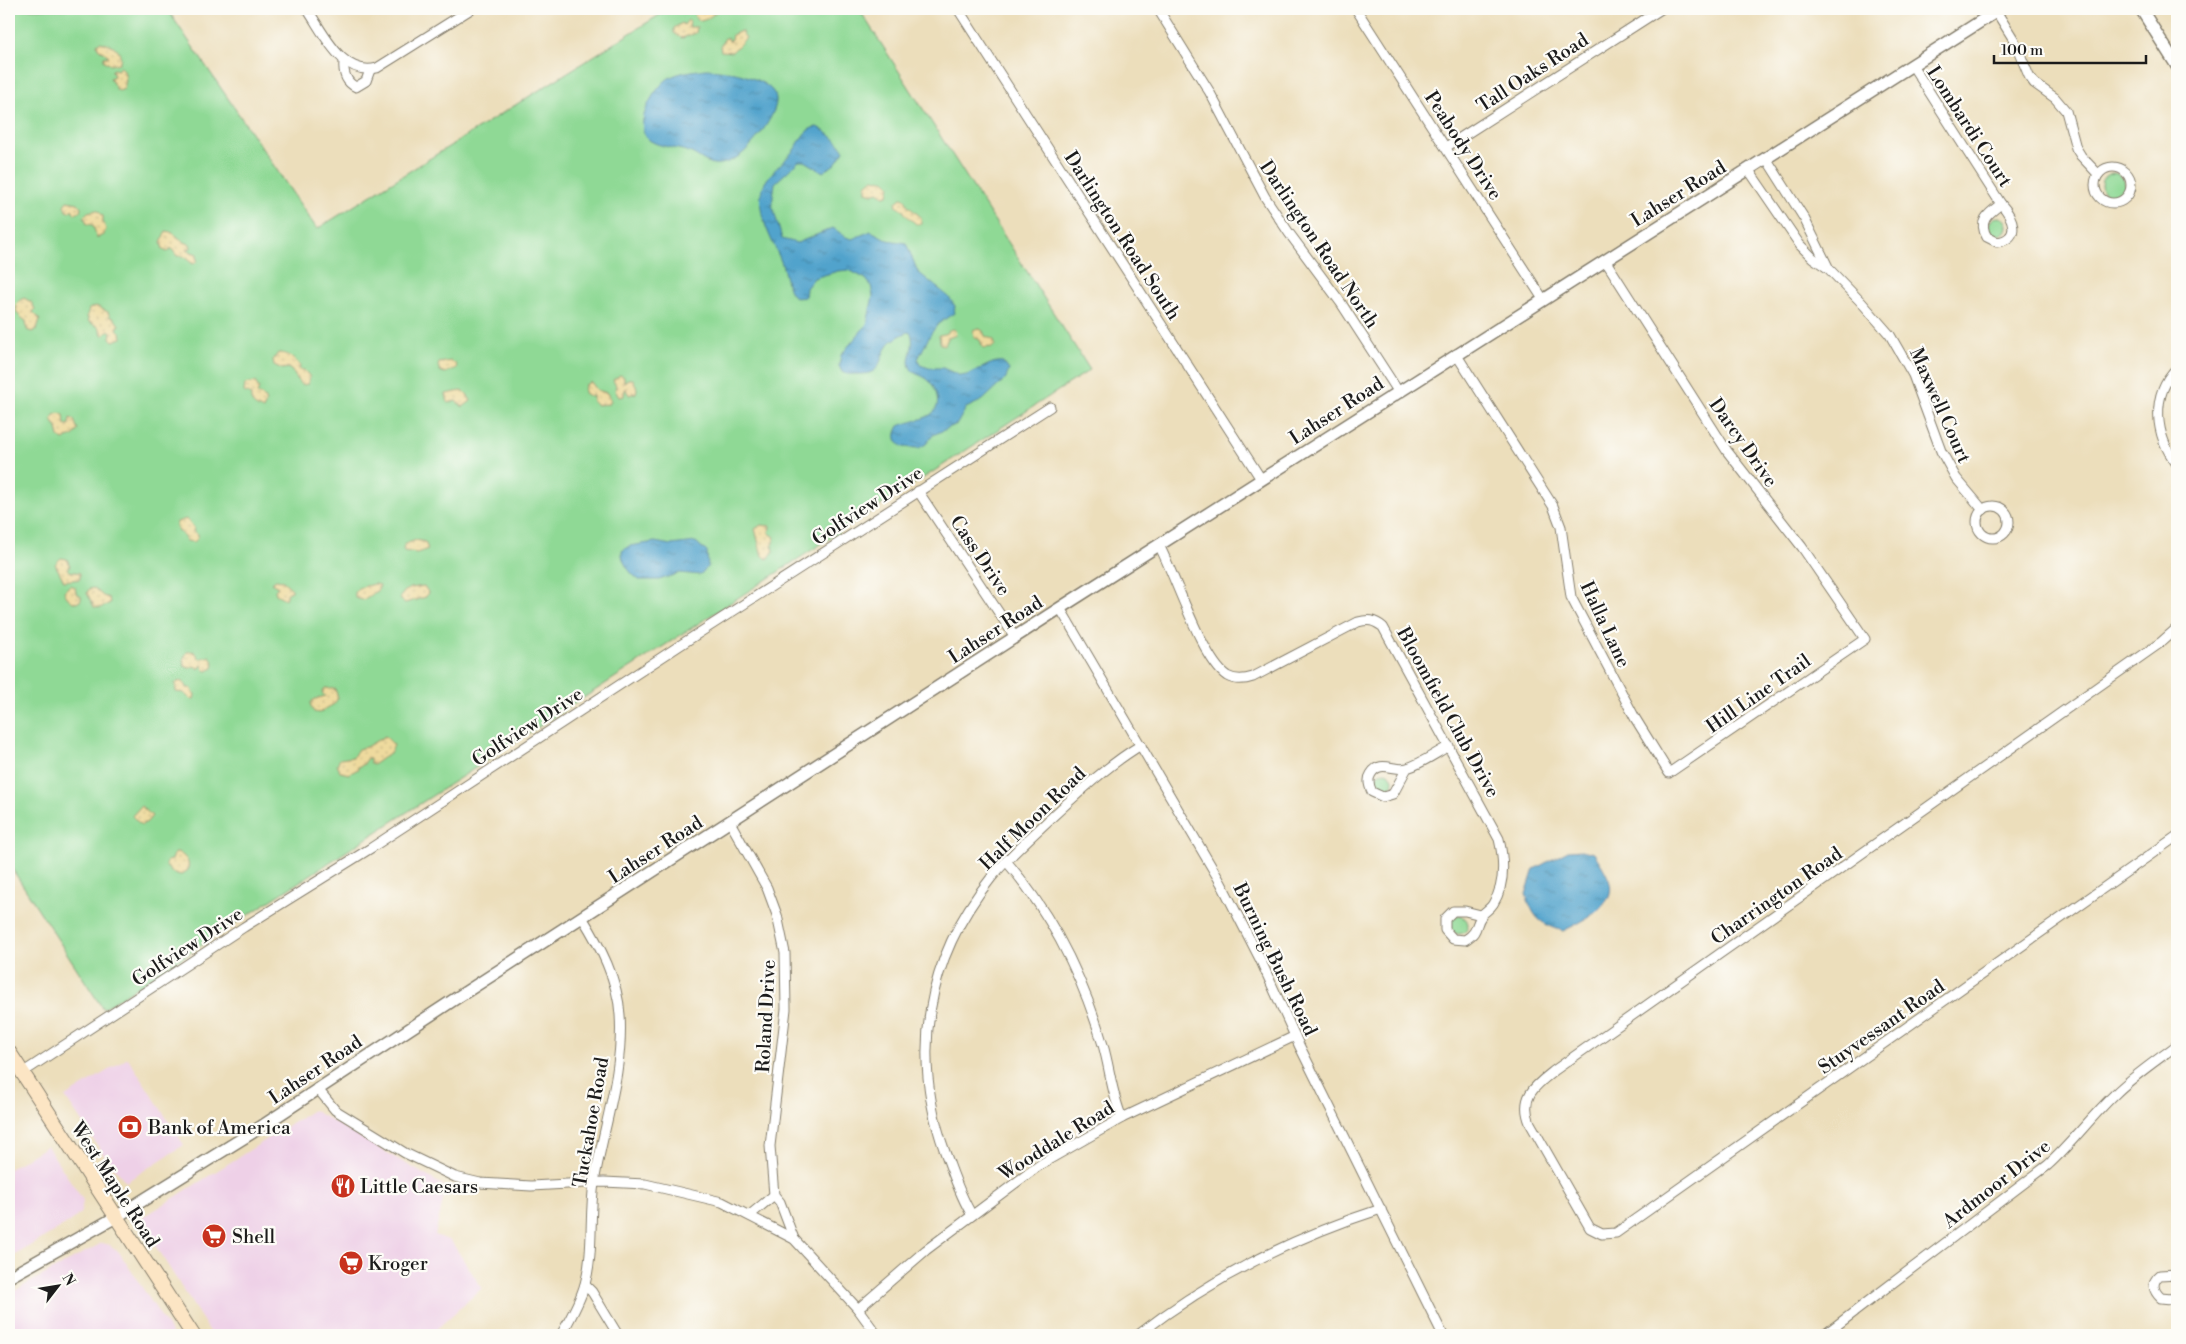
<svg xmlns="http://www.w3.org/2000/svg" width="2186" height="1344" font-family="'Libre Bodoni',serif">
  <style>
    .built { fill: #eed0e7 }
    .grass { fill: #8fd995; stroke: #567a58 }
    .sand { fill: url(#sand-dots); stroke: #857b5d }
    .water { fill: url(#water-ripples); stroke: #366074 }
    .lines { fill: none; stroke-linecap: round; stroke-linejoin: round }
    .minor-casing { stroke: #847d6c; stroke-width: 11 }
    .tertiary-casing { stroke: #847d6c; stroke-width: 14 }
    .secondary-casing { stroke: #847d6c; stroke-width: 16 }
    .minor { stroke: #fff; stroke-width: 9 }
    .tertiary { stroke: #fff; stroke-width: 11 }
    .secondary { stroke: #fce5c4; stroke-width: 14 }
    .labels { text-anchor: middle; stroke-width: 4.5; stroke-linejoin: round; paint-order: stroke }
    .street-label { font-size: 19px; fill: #1c1c1c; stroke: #fdfcf7 }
    .poi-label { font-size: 19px; fill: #1c1c1c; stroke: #fdfcf7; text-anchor: start }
  </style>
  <defs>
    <pattern id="sand-dots" width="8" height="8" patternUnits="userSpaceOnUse" patternTransform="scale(1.25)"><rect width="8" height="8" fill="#eeda9e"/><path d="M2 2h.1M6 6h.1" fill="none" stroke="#ccba88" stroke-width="1.8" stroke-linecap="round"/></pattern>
    <pattern id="water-ripples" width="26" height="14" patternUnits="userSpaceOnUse" patternTransform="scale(1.25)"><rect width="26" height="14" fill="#51a3cc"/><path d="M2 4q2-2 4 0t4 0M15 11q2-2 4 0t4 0" fill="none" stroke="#4284a5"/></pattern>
  </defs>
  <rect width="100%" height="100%" fill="#fdfcf7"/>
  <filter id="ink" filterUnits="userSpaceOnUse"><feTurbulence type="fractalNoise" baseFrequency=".02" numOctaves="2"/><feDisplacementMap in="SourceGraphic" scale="10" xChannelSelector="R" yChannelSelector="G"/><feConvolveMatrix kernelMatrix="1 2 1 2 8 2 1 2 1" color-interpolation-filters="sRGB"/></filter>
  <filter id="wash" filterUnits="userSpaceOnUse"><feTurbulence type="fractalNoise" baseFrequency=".0096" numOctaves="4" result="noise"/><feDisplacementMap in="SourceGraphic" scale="20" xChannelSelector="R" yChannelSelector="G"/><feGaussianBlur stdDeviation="1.12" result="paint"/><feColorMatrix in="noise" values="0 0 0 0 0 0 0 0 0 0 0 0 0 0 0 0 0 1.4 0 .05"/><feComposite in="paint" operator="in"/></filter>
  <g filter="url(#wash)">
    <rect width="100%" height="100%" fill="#ecdebb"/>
    <!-- built -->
    <g class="built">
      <path d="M128 1058 184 1145 126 1182 104 1155 65 1097Z"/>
      <path d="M313 1110 446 1187 435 1235 451 1241 482 1288 430 1335H212L139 1220Z"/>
      <path d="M47 1146 83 1200 81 1212 74 1219 9 1259V1169Z"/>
      <path d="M102 1243 110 1245 119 1252 173 1335H9V1294Z"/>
    </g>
    <!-- grass -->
    <g class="grass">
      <path d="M9 9H167L317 229 669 9H859L1090 370 103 1009 9 864Z"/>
      <circle cx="2113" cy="185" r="12"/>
      <circle cx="1998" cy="226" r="9"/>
      <circle cx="1384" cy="781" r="9"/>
      <circle cx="1459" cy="925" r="9"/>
    </g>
    <!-- sand -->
    <g class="sand">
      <path d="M697 9H720L707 19 701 21 696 19 694 14Z"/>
      <path d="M688 20 690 22 689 27H697L696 33 682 38 674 33V28L682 23 684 25Z"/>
      <path d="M741 31 746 38 732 52 721 51 720 46 725 38H728L730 42 732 35Z"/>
      <path d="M100 42C112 45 117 45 121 58L119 63 111 65 104 61V57L109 56 98 48 97 44Z"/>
      <path d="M121 67 124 70 126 80 124 89 119 91 116 89 110 78 114 76 112 71 113 69 117 70Z"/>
      <path d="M873 179C881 181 885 177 890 186L888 195 884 196 878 192 872 194 866 192V185Z"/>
      <path d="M901 198 905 199 908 206 921 217V224H916L905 214 903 210 897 207 896 202Z"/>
      <path d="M67 201 78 203 81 207 80 212 75 214 72 209 70 212 66 211 64 205Z"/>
      <path d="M97 210 103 216V222L106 229 103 235 97 238 93 225 87 224 84 216 88 212Z"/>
      <path d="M166 231C177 232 179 242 190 244L191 248 186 250 197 254V262L193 264 183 256H177L171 248 168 252 163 250 161 242Z"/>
      <path d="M24 298 31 302 35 309 33 312 40 319 37 329 32 332 27 330 26 321C19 316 14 313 17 303Z"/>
      <path d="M96 306 108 312 110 317 114 318 119 325 117 329 121 333 122 338 113 341 110 338 111 332 109 330 103 336 99 327 89 322 87 316 89 309Z"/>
      <path d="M978 328 983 331 985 336 994 340 995 345 993 347 983 348 980 340 974 337 973 330Z"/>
      <path d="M951 329 955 330 956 335 948 338 945 345 940 344 939 335 945 334Z"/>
      <path d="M278 353C288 353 294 357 300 366L299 370H304L310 377 308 384 301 385 292 371 288 368 282 369 274 365 273 360Z"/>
      <path d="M451 361 456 364 457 368 445 373 440 371 438 366 439 363Z"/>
      <path d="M620 375 624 377V382L628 379H633L637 389 636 393 629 395 625 388 624 396 619 397 615 390 616 386 613 380Z"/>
      <path d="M255 382 259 388 257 394 263 396 266 402 263 410C258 407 249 405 251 395L244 392 245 384Z"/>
      <path d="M591 382 597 390 607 393 611 401 609 404 597 405 593 402V396H589L584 393 585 385Z"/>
      <path d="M461 391 467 394 471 401 463 407 456 401 448 403 446 394Z"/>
      <path d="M59 413 64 415 65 425H69L70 418 74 420 78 430 74 435 63 440 59 437 57 428 52 420 54 415Z"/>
      <path d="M186 519 194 528 193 531 198 535V538L194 542 187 541 176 527 177 522Z"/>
      <path d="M761 525 770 526 769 533 775 537 772 545 774 551 768 559 762 556 755 529Z"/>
      <path d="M416 540 425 542 428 549 417 553 404 551 403 549 405 544Z"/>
      <path d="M61 558 67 559 70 566 67 568 69 571 80 573V579L64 581 55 564Z"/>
      <path d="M276 580 283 581 292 589V591L287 593 285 599 276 594 275 590 278 587 271 583Z"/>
      <path d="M374 584 380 585 378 590 363 600 355 598V593L358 588Z"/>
      <path d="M70 585 75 587 76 593 81 596V600L77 603C70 602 66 597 64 591Z"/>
      <path d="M424 586 428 592 426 597 405 603 401 600 400 597 405 591 411 588Z"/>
      <path d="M94 588 103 596 109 598 110 603 100 608 94 607 87 593 89 589Z"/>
      <path d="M191 651 195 652 200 659 210 656 214 664 213 668 207 671 204 670 202 665 199 669 194 666 190 668 185 667 183 660 187 652Z"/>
      <path d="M181 681 184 683 186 688H191L195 695 194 699H190L184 693 176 692 175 683Z"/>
      <path d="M325 688 335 689 338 698 334 704 319 713 314 712C305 700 316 699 325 696L322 693Z"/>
      <path d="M385 736 394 745 391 752 373 765 370 763V758H368L363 765 359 766 358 769 349 774 340 772 337 764 340 759 353 757 358 749 366 747Z"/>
      <path d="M141 806 152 816 147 822 141 825 132 816Z"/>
      <path d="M178 852C185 857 190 860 188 870L181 875 171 872 165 865 167 861 172 860 174 854Z"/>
    </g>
    <!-- water -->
    <g class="water">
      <path d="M705 69C723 69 767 77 775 95 782 109 754 144 743 153 737 158 728 163 720 164 707 166 700 156 689 152 676 147 655 147 647 138 633 123 655 87 669 78 679 72 693 71 705 69Z"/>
      <path d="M817 127C826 131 840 142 844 151L835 164 823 172 805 161H799L775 183 772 204 782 239 797 243 833 228 846 237 852 239 871 231 888 240 906 243 918 272 949 297 955 306 954 313 938 324 930 335 918 359 920 365 929 368H943L961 376C975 375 991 359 1003 362L1009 370 1006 378 983 400 966 408 957 424 933 435 926 444 919 448 903 447C894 441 894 435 899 426 913 419 942 420 937 397 936 391 933 384 928 380 922 374 914 376 910 367 906 358 916 347 911 333L908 332C901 335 893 339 888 345 877 360 884 375 857 374 852 374 847 375 842 372L839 366 841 355 867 324 873 296 871 286 866 279 849 270 838 271 814 278 806 288 805 297 796 298C786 291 786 275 782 264 773 239 748 204 768 178 775 168 786 160 794 150 801 141 804 128 817 127Z"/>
      <path d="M655 542 671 545 696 542 707 552 708 566 700 575 680 573 659 580H639C630 573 621 562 622 551L629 546Z"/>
      <path d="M1582 850 1594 853C1599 861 1606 871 1609 880 1619 905 1581 922 1563 931 1539 923 1534 919 1526 894L1534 869 1568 851Z"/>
    </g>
  </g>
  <g filter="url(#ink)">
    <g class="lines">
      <defs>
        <g id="minor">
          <path d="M307 9C324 33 342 77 377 68L471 9"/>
          <path d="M958 9 1261 479"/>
          <path d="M1158 9 1209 91 1265 197 1289 233 1341 303 1398 391"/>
          <path d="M1356 9 1543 299"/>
          <path d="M1996 11 2014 40 2029 76 2034 83 2055 98 2066 111 2076 148 2081 156 2098 174"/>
          <path d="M344 61C343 72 345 82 356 87L366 81 370 70"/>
          <path d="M1912 65 2001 204"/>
          <path d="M1446 147 1661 9"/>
          <path d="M1766 158 1804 218 1828 267"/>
          <circle cx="2113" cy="185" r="18"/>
          <path d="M1748 169 1800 245 1813 258 1829 269 1862 303 1890 335 1913 375 1941 451 1956 478 1983 510"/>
          <path d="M2001 204C2013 217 2022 239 1997 242L1987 237C1977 221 1989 213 2001 204Z"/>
          <path d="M1456 354 1553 506 1561 527 1571 597 1635 718 1669 773 1865 639 1802 547 1727 451 1605 260"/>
          <path d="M2177 368C2150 395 2155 436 2177 464"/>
          <path d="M918 491 1015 637"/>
          <circle cx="1993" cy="522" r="16"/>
          <path d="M1159 545C1174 573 1203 661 1227 676 1236 681 1244 680 1253 677L1358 622C1369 619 1374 620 1383 627L1499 839C1504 860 1505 885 1493 904 1490 909 1485 911 1482 915 1474 925 1480 931 1465 940L1453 939 1445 930V919L1453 911H1465L1481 915"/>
          <path d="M1060 608 1221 883 1260 959 1299 1045 1443 1335"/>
          <path d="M2177 628 2160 643 1555 1070C1536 1085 1519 1096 1530 1123L1590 1228 1602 1234 1616 1233 2177 836"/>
          <path d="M1407 768 1393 794 1383 797 1372 792C1369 786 1367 780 1371 774 1380 759 1395 772 1407 768 1421 764 1436 753 1449 746"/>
          <path d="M730 822 767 888 777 915 785 953 786 1009 770 1146 774 1195 780 1202 794 1239"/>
          <path d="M1006 861C1052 914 1083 978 1103 1045 1110 1069 1112 1095 1122 1118"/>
          <path d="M22 1073 244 927 371 848 685 642 1050 407"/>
          <path d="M317 1088 335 1110 405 1153 455 1177 480 1183 531 1186 604 1182 645 1184 722 1202 794 1239 858 1309 877 1335"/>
          <path d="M750 1215 774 1195"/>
          <path d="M972 1215C960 1196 953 1173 945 1152 910 1055 926 959 991 878 1009 856 1030 838 1050 819 1078 793 1108 765 1141 745"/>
          <path d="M2177 1274 2160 1275C2151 1282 2153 1291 2161 1298L2171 1299 2177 1295"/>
          <path d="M585 1285 592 1292 618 1335"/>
          <path d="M858 1309 926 1250 1041 1164 1122 1118 1295 1036"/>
          <path d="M561 1335C570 1319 580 1302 585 1284 594 1252 589 1216 594 1183 603 1128 624 1071 620 1015 618 980 600 946 582 917"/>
          <path d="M1138 1335C1210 1279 1294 1237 1381 1209"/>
          <path d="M1824 1335 2048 1165C2072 1143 2091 1117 2114 1095 2133 1076 2156 1061 2177 1045"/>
        </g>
        <g id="tertiary">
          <path d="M2141 9 2177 66"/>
          <path d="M9 1277 116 1217 253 1132 455 999 1060 608 2000 9"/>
        </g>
        <path id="secondary" d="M9 1052 193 1335"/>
      </defs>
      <!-- minor casing -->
      <use href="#minor" class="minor-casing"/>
      <!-- tertiary casing -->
      <use href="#tertiary" class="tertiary-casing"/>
      <!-- secondary casing -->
      <use href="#secondary" class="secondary-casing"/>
      <!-- minor -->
      <use href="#minor" class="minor"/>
      <!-- tertiary -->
      <use href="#tertiary" class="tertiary"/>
      <!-- secondary -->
      <use href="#secondary" class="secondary"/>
    </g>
  </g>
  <!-- icons -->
  <defs>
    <symbol id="bank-disc" viewBox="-11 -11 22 22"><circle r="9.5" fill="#c8321e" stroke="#fdfcf7"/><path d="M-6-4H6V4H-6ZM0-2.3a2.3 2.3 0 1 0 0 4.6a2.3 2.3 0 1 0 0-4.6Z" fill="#fff"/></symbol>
    <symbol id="restaurant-disc" viewBox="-11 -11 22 22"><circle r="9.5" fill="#c8321e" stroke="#fdfcf7"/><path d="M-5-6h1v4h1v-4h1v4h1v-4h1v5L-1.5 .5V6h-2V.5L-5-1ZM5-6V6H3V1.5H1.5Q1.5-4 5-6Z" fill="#fff"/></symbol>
    <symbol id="supermarket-disc" viewBox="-11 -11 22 22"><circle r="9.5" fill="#c8321e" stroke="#fdfcf7"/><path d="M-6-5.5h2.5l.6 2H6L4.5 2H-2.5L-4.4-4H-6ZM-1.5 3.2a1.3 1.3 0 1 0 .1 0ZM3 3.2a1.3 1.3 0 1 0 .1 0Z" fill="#fff"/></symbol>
  </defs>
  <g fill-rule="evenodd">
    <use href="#bank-disc" x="116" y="1113" width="28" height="28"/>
    <use href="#restaurant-disc" x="329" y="1172" width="28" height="28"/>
    <use href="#supermarket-disc" x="200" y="1222" width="28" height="28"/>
    <use href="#supermarket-disc" x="337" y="1249" width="28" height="28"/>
  </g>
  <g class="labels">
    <!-- street labels -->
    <g class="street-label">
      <text transform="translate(1532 72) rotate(-33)" y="7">Tall Oaks Road</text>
      <text transform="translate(1970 126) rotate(57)" y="7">Lombardi Court</text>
      <text transform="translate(1464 145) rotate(57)" y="7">Peabody Drive</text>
      <text transform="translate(1678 193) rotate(-32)" y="7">Lahser Road</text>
      <text transform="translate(1123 235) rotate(57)" y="7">Darlington Road South</text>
      <text transform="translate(1320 244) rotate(56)" y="7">Darlington Road North</text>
      <text transform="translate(1941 405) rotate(66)" y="7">Maxwell Court</text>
      <text transform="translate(1336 410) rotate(-33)" y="7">Lahser Road</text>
      <text transform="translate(1744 442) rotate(55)" y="7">Darcy Drive</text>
      <text transform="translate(867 505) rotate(-33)" y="7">Golfview Drive</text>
      <text transform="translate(981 555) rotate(56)" y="7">Cass Drive</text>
      <text transform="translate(1606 624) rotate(65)" y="7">Halla Lane</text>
      <text transform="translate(995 629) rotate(-33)" y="7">Lahser Road</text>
      <text transform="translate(1758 693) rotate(-35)" y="7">Hill Line Trail</text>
      <text transform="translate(1449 712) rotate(61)" y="7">Bloomfield Club Drive</text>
      <text transform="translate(527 726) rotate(-33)" y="7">Golfview Drive</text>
      <text transform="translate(1032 818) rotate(-44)" y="7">Half Moon Road</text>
      <text transform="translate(655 849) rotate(-33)" y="7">Lahser Road</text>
      <text transform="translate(1776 895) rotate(-35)" y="7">Charrington Road</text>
      <text transform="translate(187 946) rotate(-33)" y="7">Golfview Drive</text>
      <text transform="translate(1276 959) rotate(64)" y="7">Burning Bush Road</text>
      <text transform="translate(765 1016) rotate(-87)" y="7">Roland Drive</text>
      <text transform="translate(1881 1026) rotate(-35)" y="7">Stuyvessant Road</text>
      <text transform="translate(315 1069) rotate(-34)" y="7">Lahser Road</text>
      <text transform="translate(590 1122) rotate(-80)" y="7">Tuckahoe Road</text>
      <text transform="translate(1056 1140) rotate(-32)" y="7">Wooddale Road</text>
      <text transform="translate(1996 1183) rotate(-38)" y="7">Ardmoor Drive</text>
      <text transform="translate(116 1184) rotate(57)" y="7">West Maple Road</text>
    </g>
    <!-- poi labels -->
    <g class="poi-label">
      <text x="148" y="1134">Bank of America</text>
      <text x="360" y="1193">Little Caesars</text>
      <text x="232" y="1243">Shell</text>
      <text x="368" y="1270">Kroger</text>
    </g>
  </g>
  <!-- margin -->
  <rect width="2186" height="1344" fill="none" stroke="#fdfcf7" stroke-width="30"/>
  <!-- north arrow -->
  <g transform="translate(58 1286) rotate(59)" stroke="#fdfcf7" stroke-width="4" paint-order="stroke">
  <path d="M0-4L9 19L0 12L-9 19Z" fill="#1c1c1c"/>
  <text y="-8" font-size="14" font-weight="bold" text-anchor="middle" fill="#1c1c1c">N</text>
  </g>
  <!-- scale -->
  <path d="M1994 55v8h152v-8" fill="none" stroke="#1c1c1c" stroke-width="2.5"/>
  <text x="2001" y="55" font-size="15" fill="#1c1c1c" stroke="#fdfcf7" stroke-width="4" paint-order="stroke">100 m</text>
</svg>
